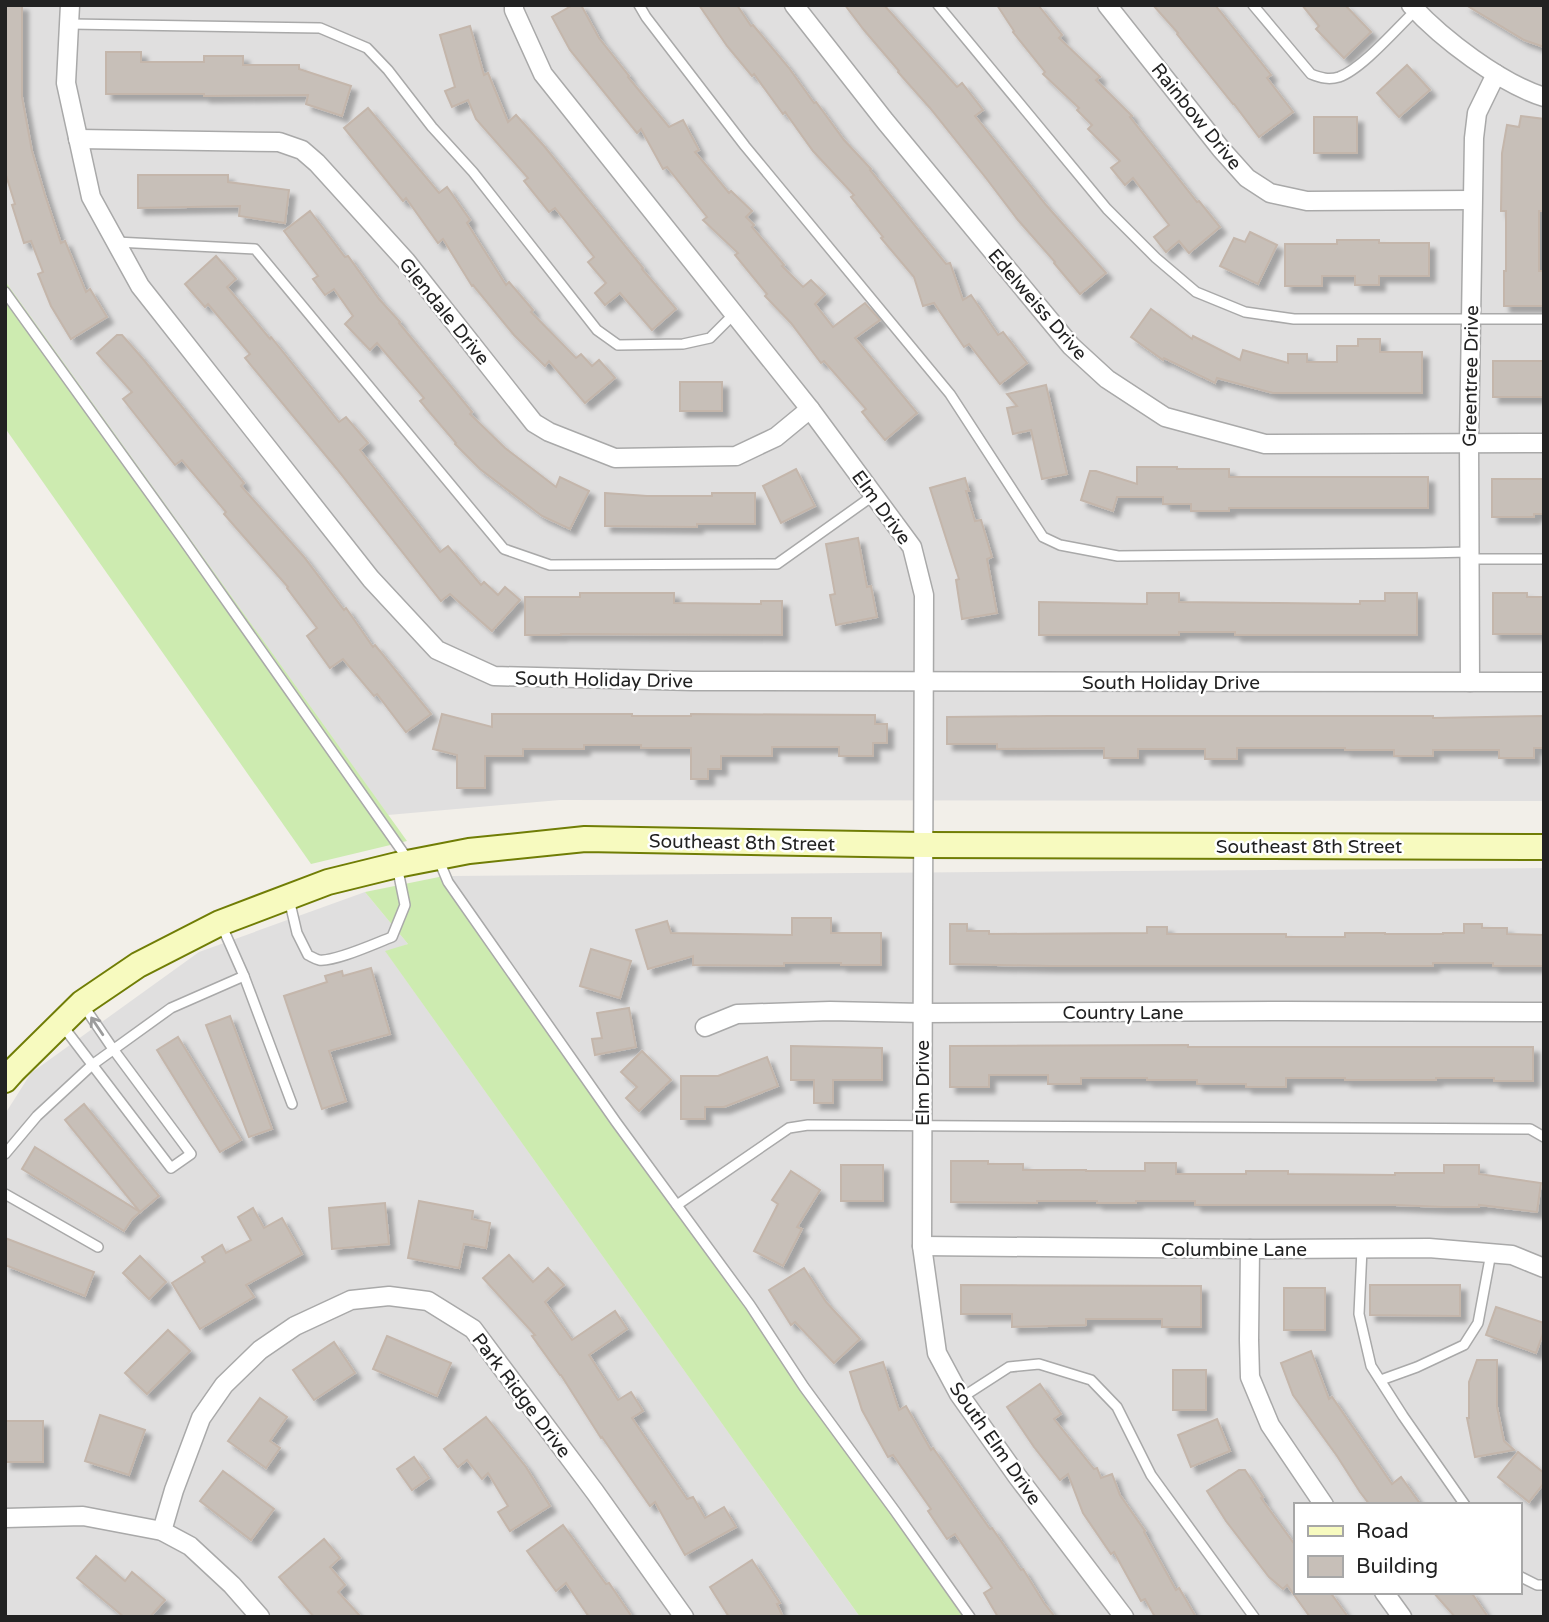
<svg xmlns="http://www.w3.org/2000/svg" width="1549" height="1622" font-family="'Varela Round',sans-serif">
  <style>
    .residential { fill: #e0dfdf; fill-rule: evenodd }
    .grass { fill: #cdebb0 }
    .building { fill: #c7bfb8; stroke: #c4b6ab; stroke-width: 2; filter: url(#shadow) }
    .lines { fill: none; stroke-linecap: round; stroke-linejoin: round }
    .lane-casing { stroke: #a9a9a9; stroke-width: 12 }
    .street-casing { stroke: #a9a9a9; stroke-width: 21 }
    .secondary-casing { stroke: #707d05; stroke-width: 28 }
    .lane { stroke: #fff; stroke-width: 9 }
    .street { stroke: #fff; stroke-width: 18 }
    .secondary { stroke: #f7fabf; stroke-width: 24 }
    .oneway { stroke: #9c9c9c }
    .labels { text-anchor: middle; stroke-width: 5; stroke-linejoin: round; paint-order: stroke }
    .street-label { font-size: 19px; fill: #222; stroke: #fff }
  </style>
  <defs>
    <filter id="shadow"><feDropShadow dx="6" dy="6" stdDeviation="2" flood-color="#0004"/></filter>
  </defs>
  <rect width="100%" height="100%" fill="#f2efe9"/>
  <!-- residential -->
  <g class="residential">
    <path d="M5 5H1544V801L560 800 388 815 5 281Z"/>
    <path d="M1544 868V1617H965L453 882 452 876ZM1295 1505H1519V1592H1295Z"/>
    <path d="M365 892 408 944 386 952 860 1617H5V1114L31 1073 199 952Z"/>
  </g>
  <!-- grass -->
  <g class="grass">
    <path d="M5 281 407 841 311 864 5 428Z"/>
    <path d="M444 876H452L453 882 965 1617H860L385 951 408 944 365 892Z"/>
  </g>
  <!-- building -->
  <g class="building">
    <path d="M5 5H22V97L32 151 45 195 61 243 65 241 86 292 90 289 107 317 71 339 51 306 38 274 43 272 31 241 24 243 12 205 15 204 5 172Z"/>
    <path d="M573 5H581L599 38 629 76 628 77 669 127 683 120 699 150 695 152 729 193 731 191 752 211 746 217 754 225 752 227 784 265 782 266 803 287 811 280 825 294 815 304 833 327 865 303 880 320 855 338 917 413 885 440 862 412 866 409 824 361 821 363 791 323 765 296 767 294 735 255 738 253 703 220 707 217 667 167 663 169 641 129 637 133 570 50 552 17Z"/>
    <path d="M699 5H737L751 26 753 25 789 68 814 103 816 102 844 140 871 169 870 170 946 264 950 263 963 300 971 295 998 335 1003 332 1027 363 1000 384 969 344 964 347 934 303 923 306 914 277 881 238 883 237 851 197 854 195 813 151 785 112 783 114 754 74 752 76 727 46Z"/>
    <path d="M845 5H884L957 87 962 83 983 110 975 116 1046 205 1106 273 1080 294 1054 263 1055 262 1018 220 986 178 930 108 898 72 899 71 864 30Z"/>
    <path d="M997 5H1038L1062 35 1059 38 1100 77 1096 80 1132 116 1130 117 1197 202 1199 201 1220 227 1189 253 1179 241 1166 252 1154 237 1169 225 1133 178 1125 185 1111 168 1120 161 1088 129 1092 125 1077 110 1079 108 1043 74 1045 72 1013 32 1014 31Z"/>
    <path d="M1153 5H1215L1271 75 1267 78 1293 112 1259 137 1234 104H1233L1177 34 1178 33Z"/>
    <path d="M1302 5H1345L1371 32 1344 58 1316 29 1319 26Z"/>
    <path d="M1466 5H1544V47L1524 40Z"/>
    <path d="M470 26 484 75 488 73 508 122 516 115 544 146 643 268 642 269 676 309 652 330 620 293 605 305 595 293 606 283 588 262 594 257 555 208 549 212 524 181 528 178 476 119 468 100 452 107 445 91 455 87 440 35Z"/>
    <path d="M106 52H141V62H204V56H243V65H299V69L351 86 342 116 306 104 308 95 204 96V94H106Z"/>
    <path d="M1407 65 1430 90 1399 117 1377 93Z"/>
    <path d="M368 108 439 193 447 187 470 220 467 223 506 285 509 282 533 310 531 312 576 358 581 354 592 366 599 360 615 378 585 403 549 361 545 366 514 335 473 285 472 286 443 239 438 243 406 198 403 201 344 128Z"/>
    <path d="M1521 116 1544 119 1543 211H1539V271H1543V306H1504V271H1506V211H1501L1502 153 1507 125 1519 127Z"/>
    <rect x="1314" y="117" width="43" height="36"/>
    <path d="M138 175H228V182L289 190 285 223 239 216 240 206 138 208Z"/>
    <path d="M310 211 345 257 348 256 379 299 400 322 399 323 472 412 470 414 505 448 556 487 560 477 589 491 570 529 542 516 480 469 455 444 456 443 420 401 424 398 377 343 370 350 345 324 353 316 334 289 325 295 313 279 318 276 284 231Z"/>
    <path d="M1250 232 1277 245 1258 284 1220 266 1234 238 1245 242Z"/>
    <path d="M1337 240H1379V243H1429V276H1379V285H1355V276H1322V286H1285V244H1337Z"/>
    <path d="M216 256 236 279 227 287 270 339 271 337 339 422 346 417 368 443 360 450 440 552 448 546 481 585 484 582 498 595 505 587 520 600 492 631 450 594 441 601 337 469 245 358 250 354 208 304 205 307 185 284Z"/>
    <path d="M1151 309 1192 339 1193 336 1240 360 1243 350 1288 363V354H1307V362H1337V346H1358V339H1380V352H1422V393H1273L1217 378 1215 383 1164 358 1163 360 1131 337Z"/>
    <path d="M117 335H122L143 359 244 483 241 486 304 557 344 610 346 608 373 647 375 645 431 714 406 732 377 694 374 696 343 659 330 668 307 636 317 628 287 588 288 587 224 514 226 512 182 460 175 465 123 399 132 392 97 353Z"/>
    <rect x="1493" y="361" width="51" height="36"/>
    <rect x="680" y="382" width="42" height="29"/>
    <path d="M1046 385 1067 474 1042 479 1031 430 1013 434 1007 408 1017 406 1007 394Z"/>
    <path d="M1137 467H1177V469H1229V477H1428V508H1229V511H1191V504H1163V497H1117L1113 511 1081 500 1090 471H1096L1137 484Z"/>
    <path d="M796 469 815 506 781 523 763 486Z"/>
    <path d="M965 478 969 491H966L975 521 981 520 992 557 987 559 997 613 962 619 956 580 959 579 930 488Z"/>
    <path d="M1492 479H1544V514H1534V517H1492Z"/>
    <path d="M605 493 647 496H712V493H755V524H697V527L605 526Z"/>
    <path d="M858 538 867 587 871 586 877 617 836 625 830 595 835 594 826 544Z"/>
    <path d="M580 593H674V603L761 604V601H782V635L561 634V635H525V597H580Z"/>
    <path d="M1147 593H1179V602L1360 604V601H1385V593H1417V635H1235V632H1179V635H1039V602L1147 604Z"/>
    <path d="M1493 593H1527V597H1544V634H1493Z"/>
    <path d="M442 714 492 727V714H632V716H691V714L875 715V724H887V743H873V756H839V747H772V756H721V769H708V779H691V748H641V745H584V749H523V756H485V788H457V755L433 749Z"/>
    <path d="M1049 716H1433V718L1544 716V748H1534V758H1499V750H1433V756H1394V750H1345V748H1237V759H1205V749H1138V758H1104V748L997 749V744H947V717Z"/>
    <path d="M792 918H831V933H881V965H841V963H784V966L693 965V956L648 969 636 930 667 921 671 933 792 935Z"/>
    <path d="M950 924H967V931H989V934L1147 933V927H1167V934H1286V937H1345V933H1385V934H1443V933H1464V924H1482V928H1507V934L1544 935V966H1493V963H1433V966H1050L950 964Z"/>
    <path d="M591 949 631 961 620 998 580 986Z"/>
    <path d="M371 968 390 1034 329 1051 346 1101 322 1109 284 996 327 982 325 976 342 971 343 976Z"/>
    <path d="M629 1008 636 1047 595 1055 592 1039 602 1038 597 1013Z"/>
    <path d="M230 1016 272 1129 249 1137 206 1025Z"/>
    <path d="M178 1037 241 1140 220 1152 157 1050Z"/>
    <path d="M1188 1045V1047H1533V1081H1494V1078H1436V1080H1345V1078H1286V1087H1246V1084H1197V1080H1147V1078H1081V1084H1048V1075H989V1087H950V1046Z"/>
    <path d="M791 1046 882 1048V1080H833V1103H814V1080H791Z"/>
    <path d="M642 1051 671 1080 639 1111 626 1098 637 1087 621 1072Z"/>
    <path d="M767 1057 778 1086 724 1107H705V1119H681V1076H718Z"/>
    <path d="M84 1104 159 1196 140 1212 65 1120Z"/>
    <path d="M35 1147 140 1212 132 1219 124 1231 22 1169Z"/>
    <path d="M951 1161H988V1164H1023V1170H1086V1171H1145V1163H1176V1174H1246V1171H1288V1174L1395 1175V1173H1444V1165H1479V1174L1541 1183 1537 1212 1479 1205V1207H1444L1395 1205H1195V1201H1136V1203H1097V1201H1037V1203L951 1202Z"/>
    <rect x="841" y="1165" width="42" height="36"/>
    <path d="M791 1171 820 1190 797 1227 802 1229 783 1266 754 1251 778 1204 772 1200Z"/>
    <path d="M419 1201 473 1211 472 1219 490 1223 486 1248 464 1244 459 1268 408 1258Z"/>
    <path d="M385 1203 389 1244 332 1249 329 1208Z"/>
    <path d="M253 1208 264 1228 282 1218 302 1254 246 1285 254 1297 200 1329 172 1283 205 1262 202 1257 222 1245 226 1253 251 1240 238 1217Z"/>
    <path d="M5 1238 94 1272 85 1296 5 1265Z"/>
    <path d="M509 1255 533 1282 548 1268 564 1285 545 1302 572 1340 615 1311 627 1329 589 1355 618 1400 631 1392 643 1411 632 1418 687 1499 693 1497 705 1518 724 1507 736 1527 685 1555 655 1502 650 1506 602 1437 601 1438 561 1375H560L532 1336 535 1335 483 1278Z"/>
    <path d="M140 1256 166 1282 149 1299 123 1273Z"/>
    <path d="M804 1268 826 1302 860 1339 834 1363 795 1322 791 1325 769 1290Z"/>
    <path d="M961 1285 1201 1286V1327H1162V1319H1086V1325L1012 1327V1314H961Z"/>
    <path d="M1370 1285H1460V1316L1370 1315Z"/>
    <rect x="1284" y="1288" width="41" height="42"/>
    <path d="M1496 1307 1544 1323V1331L1536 1353 1486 1335Z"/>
    <path d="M168 1330 190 1351 147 1394 125 1373Z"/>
    <path d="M387 1336 451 1363 437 1396 373 1369Z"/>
    <path d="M334 1342 355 1373 314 1400 293 1370Z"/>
    <path d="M1311 1351 1329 1399 1332 1397 1392 1484 1401 1477 1421 1505H1370L1360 1492 1337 1456 1293 1395 1281 1363Z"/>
    <path d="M1477 1360H1497V1407L1504 1441 1514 1450 1475 1457 1467 1418H1469V1382Z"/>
    <path d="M883 1362 899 1410 906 1406 931 1450 933 1448 990 1529 992 1528 1021 1570 1023 1569 1044 1603 1055 1617H998L984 1593 992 1588 955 1534 947 1539 928 1511 931 1509 893 1455 888 1457 862 1410 850 1372Z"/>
    <rect x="1173" y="1370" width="33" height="40"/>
    <path d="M1040 1384 1061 1414 1054 1419 1094 1469 1097 1468 1101 1478 1112 1474 1120 1495 1145 1531 1144 1532 1176 1590 1179 1588 1196 1617H1155L1145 1599 1141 1601 1114 1552 1111 1554 1083 1513 1068 1474 1060 1480 1034 1447 1007 1407Z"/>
    <path d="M260 1398 287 1417 270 1441 280 1448 266 1468 228 1441Z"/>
    <path d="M100 1415 145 1430 129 1475 85 1461Z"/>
    <path d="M486 1417 526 1467 550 1506 510 1531 498 1512 508 1506 488 1473 482 1479 467 1460 458 1467 444 1449Z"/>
    <path d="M1217 1419 1230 1451 1191 1467 1178 1435Z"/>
    <rect x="5" y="1421" width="38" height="41"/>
    <path d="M1518 1452 1544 1473V1483L1529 1502 1498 1477Z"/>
    <path d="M414 1457 429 1478 412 1490 397 1469Z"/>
    <path d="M1239 1470H1245L1263 1497 1261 1498 1295 1545V1592H1330L1348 1617H1310L1287 1585 1283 1589 1269 1577 1226 1521 1207 1491Z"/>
    <path d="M223 1471 274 1509 251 1540 200 1501Z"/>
    <path d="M563 1525 606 1584 609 1583 632 1617H589L566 1583 556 1591 527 1551Z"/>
    <path d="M324 1539 340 1558 330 1567 345 1585 338 1592 361 1617H314L279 1577Z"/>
    <path d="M96 1556 125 1581 132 1572 165 1600 150 1617H124L77 1578Z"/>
    <path d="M752 1560 780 1603 777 1604 783 1617H729L710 1587Z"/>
    <path d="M1433 1592H1471L1488 1617H1455Z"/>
  </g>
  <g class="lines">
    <defs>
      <g id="lane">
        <path d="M639 5 646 17 745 146 950 394 1043 537 1060 545 1118 556 1424 553 1469 552"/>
        <path d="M938 5 1107 209 1156 258 1196 292 1245 312 1294 319H1544"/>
        <path d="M1253 5 1311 74C1321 78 1329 80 1339 77 1362 69 1397 28 1416 10"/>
        <path d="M70 24 320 28 367 48 388 70 432 127 473 172 597 330 618 345 683 344 710 338 734 314"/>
        <path d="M116 242 255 249 504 549 550 565 777 564 874 495"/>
        <path d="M5 292 182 538 409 861"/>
        <path d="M1469 559H1544"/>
        <path d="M438 858 448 882 616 1122 750 1305 804 1387 895 1511 970 1617"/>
        <path d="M289 899 297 933 308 955C312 957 315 959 319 960 335 962 376 943 392 937L405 905 397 866"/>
        <path d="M244 976 292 1104"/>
        <path d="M62 1025 171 1168 191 1154 113 1049 83 1005"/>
        <path d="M5 1154 37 1116 92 1065 171 1008 244 976 221 924"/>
        <path d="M5 1194 98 1247"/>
        <path d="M677 1205 789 1128 808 1125 1530 1129 1544 1137"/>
        <path d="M1362 1249 1359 1314 1371 1366 1403 1416 1465 1505"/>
        <path d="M1381 1380 1417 1367 1464 1345 1478 1323 1491 1253"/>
        <path d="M961 1398 1009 1367 1039 1364 1091 1380 1117 1407 1151 1475 1254 1617"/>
        <path d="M1519 1576 1537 1585H1544"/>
      </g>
      <g id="street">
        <path d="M70 5 66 83 91 197 140 286 371 579 437 650 494 676 693 681 1544 682"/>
        <path d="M514 5V10L543 74 810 409 912 547 924 595 922 1246 937 1353 959 1394 1017 1476 1124 1617"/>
        <path d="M794 5 885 121 1071 346 1107 379 1165 417 1265 444 1544 443"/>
        <path d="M1107 5 1221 149 1247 178 1270 193 1307 201 1472 200"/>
        <path d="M1411 5C1442 39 1500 83 1544 97"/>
        <path d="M78 139 279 142 302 150 317 163 406 261 534 423 549 432 615 458 736 456 776 437 810 409"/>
        <path d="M1470 682 1469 442 1474 138 1477 113 1496 74"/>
        <path d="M705 1027 737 1014 830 1011 923 1013 1287 1011 1544 1012"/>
        <path d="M922 1246 1250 1249 1429 1248 1512 1255 1544 1268"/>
        <path d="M1250 1249 1249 1340 1250 1377 1270 1425 1324 1505"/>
        <path d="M5 1518 83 1516 162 1531 190 1546 232 1585 260 1617"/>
        <path d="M162 1531 174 1490 201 1418 224 1385 260 1350 295 1326 351 1300 389 1296 428 1301 473 1329 595 1492 684 1617"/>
        <path d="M1384 1592 1402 1617"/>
      </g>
      <path id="secondary" d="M5 1080 13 1071 82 1003 138 965 220 923 328 882 397 865 469 851 585 839 923 845 1544 847"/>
    </defs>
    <!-- lane casing -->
    <use href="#lane" class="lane-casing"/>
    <!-- street casing -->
    <use href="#street" class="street-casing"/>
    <!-- secondary casing -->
    <use href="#secondary" class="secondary-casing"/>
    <!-- lane -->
    <use href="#lane" class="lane"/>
    <!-- street -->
    <use href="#street" class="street"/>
    <!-- secondary -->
    <use href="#secondary" class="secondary"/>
  </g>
  <!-- one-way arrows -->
  <defs><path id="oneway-shaft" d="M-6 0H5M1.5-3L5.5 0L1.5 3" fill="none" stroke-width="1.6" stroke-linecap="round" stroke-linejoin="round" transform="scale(1.75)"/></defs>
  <use class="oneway" href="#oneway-shaft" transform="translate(97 1026) rotate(-124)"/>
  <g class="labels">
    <!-- street labels -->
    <g class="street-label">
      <text transform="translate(1197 116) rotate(51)" y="7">Rainbow Drive</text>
      <text transform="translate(1038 304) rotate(49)" y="7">Edelweiss Drive</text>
      <text transform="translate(445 311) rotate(51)" y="7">Glendale Drive</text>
      <text transform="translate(1470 376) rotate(-89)" y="7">Greentree Drive</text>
      <text transform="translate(882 507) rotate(54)" y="7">Elm Drive</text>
      <text transform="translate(604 679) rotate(1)" y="7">South Holiday Drive</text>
      <text x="1171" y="689">South Holiday Drive</text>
      <text transform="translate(742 842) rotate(1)" y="7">Southeast 8th Street</text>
      <text x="1309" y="853">Southeast 8th Street</text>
      <text x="1123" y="1019">Country Lane</text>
      <text transform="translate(922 1083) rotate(-90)" y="7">Elm Drive</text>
      <text x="1234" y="1256">Columbine Lane</text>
      <text transform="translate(522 1395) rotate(53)" y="7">Park Ridge Drive</text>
      <text transform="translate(996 1443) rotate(55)" y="7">South Elm Drive</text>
    </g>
  </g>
  <!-- border -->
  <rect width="1549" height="1622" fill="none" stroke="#222222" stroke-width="14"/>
  <!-- legend -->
  <rect x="1294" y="1503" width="228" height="91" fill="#ffffff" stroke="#a7a7a7" stroke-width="2"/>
  <rect x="1308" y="1526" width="35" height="10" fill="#f7fabf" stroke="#a7a7a7" stroke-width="2"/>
  <text x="1356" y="1538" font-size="21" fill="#222222">Road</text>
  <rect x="1308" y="1556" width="35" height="21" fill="#c7bfb8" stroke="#a7a7a7" stroke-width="2"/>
  <text x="1356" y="1573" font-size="21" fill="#222222">Building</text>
</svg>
